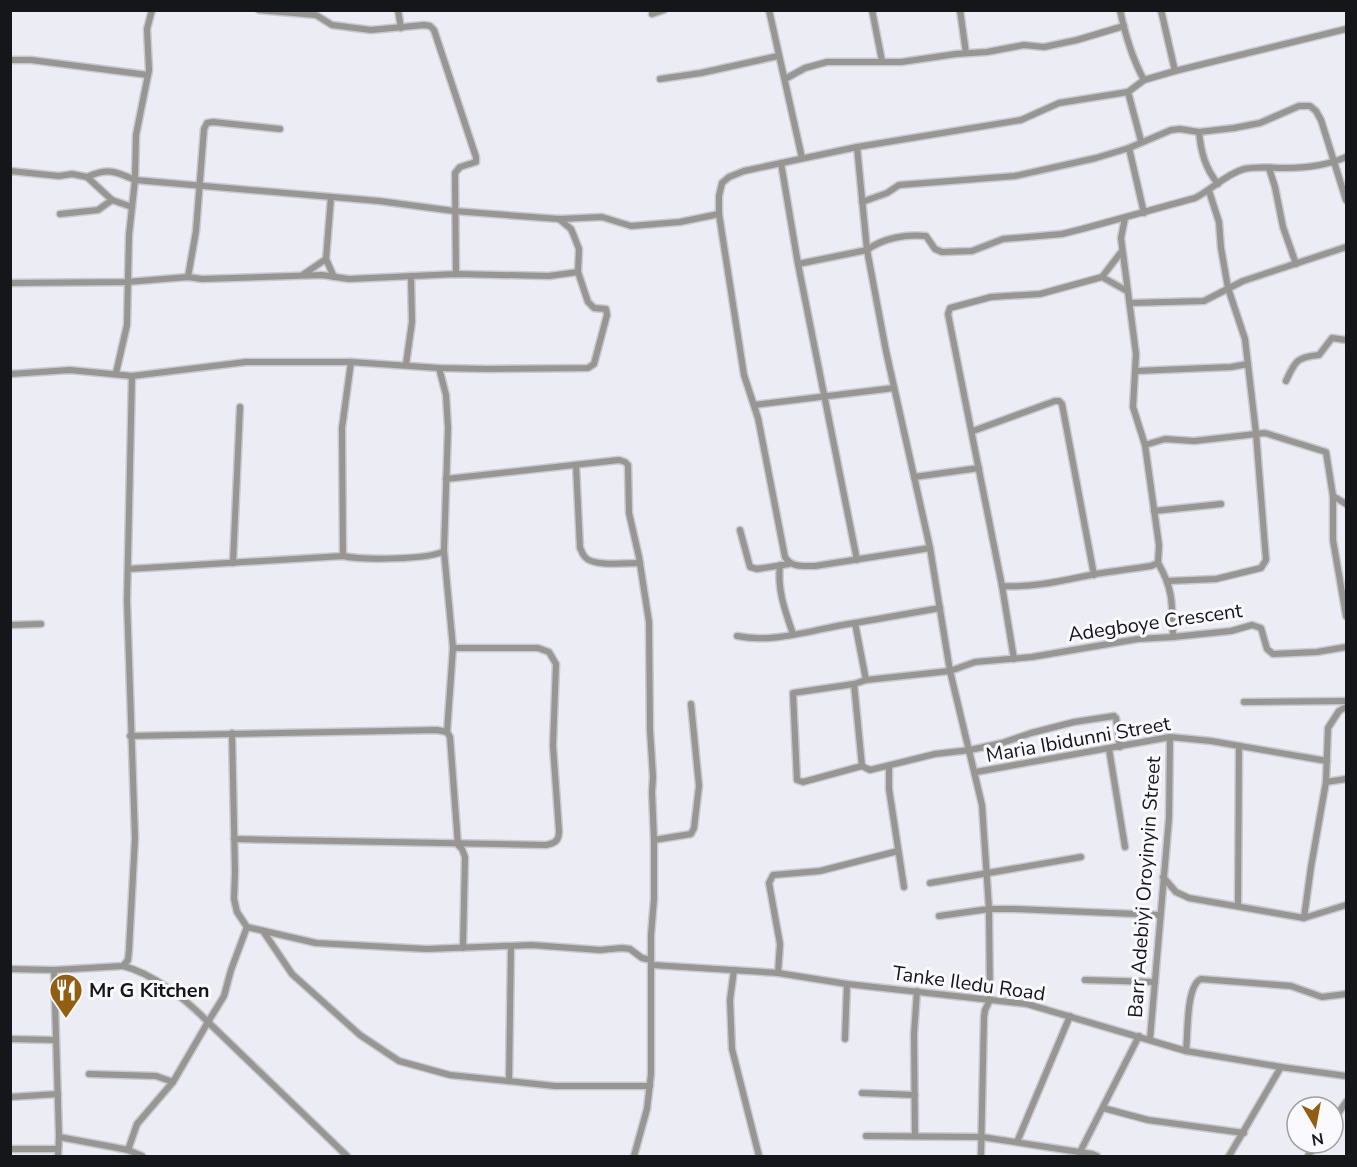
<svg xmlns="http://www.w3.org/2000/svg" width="1357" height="1167" font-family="'Nunito Sans',sans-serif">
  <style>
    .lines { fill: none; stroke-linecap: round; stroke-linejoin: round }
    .minor-casing { stroke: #c9cad1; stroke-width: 9 }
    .minor { stroke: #989693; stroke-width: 6 }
    .labels { text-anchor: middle; stroke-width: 6; stroke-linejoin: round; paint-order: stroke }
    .street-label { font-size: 20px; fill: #151619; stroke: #f9f9fe }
    .poi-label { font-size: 20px; font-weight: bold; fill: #151619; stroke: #f9f9fe; text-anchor: start }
  </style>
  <rect width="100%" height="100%" fill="#ebecf4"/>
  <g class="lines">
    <defs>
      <g id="minor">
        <path d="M259 10 316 15 332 25 371 30 424 25 430 26 434 30 476 157V162L460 167 455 173 456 274"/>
        <path d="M398 10 401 28"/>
        <path d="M769 10 802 158"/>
        <path d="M872 10 882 61"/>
        <path d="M960 10 966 53"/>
        <path d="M1120 10C1125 34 1133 60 1144 80"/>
        <path d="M1161 10 1175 71"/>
        <path d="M652 14 664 10"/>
        <path d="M10 60H31L148 75"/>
        <path d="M660 79 701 73 778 56"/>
        <path d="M785 79 805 68 827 62H901L956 54 987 52 1024 45 1044 47 1077 40 1124 26"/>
        <path d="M1128 92 1141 141"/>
        <path d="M1199 132C1201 152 1205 168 1218 184"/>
        <path d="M857 147 867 250 886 351 930 548 950 671 982 805 989 909 990 1000 985 1010 984 1017 981 1156"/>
        <path d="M1129 148 1144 213"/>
        <path d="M781 163 798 264 857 560"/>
        <path d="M1269 168 1275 187 1283 227 1296 264"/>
        <path d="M10 171 59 176 72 174 87 177 112 200 132 207"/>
        <path d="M87 177C107 168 115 171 135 180L379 201 454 211 532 217 559 219 602 217 631 226 680 222 719 214"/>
        <path d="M331 197 326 259 334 277"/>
        <path d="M862 202 887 193 899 185 1015 176 1096 158 1129 148 1171 130 1180 129 1199 132 1234 128 1260 123 1299 106H1310L1316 111 1321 120 1346 200"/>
        <path d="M60 214 98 210 112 200"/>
        <path d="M1122 251 1102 277 1040 294 991 297 950 308 948 314 1002 586C1034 588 1065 580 1095 574 1114 571 1132 569 1151 566L1158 563 1159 545 1145 445 1133 407 1136 354 1121 238 1125 218"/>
        <path d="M798 264 867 250C883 238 906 234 926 236L935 249 942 252 972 251 1003 239 1062 234 1082 229 1195 198C1211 190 1226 174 1244 169 1257 166 1273 168 1286 168 1307 168 1328 165 1346 157"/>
        <path d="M304 274 326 259"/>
        <path d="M188 277 196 231 204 129 207 123 213 122 280 129"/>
        <path d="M1102 277 1127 291"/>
        <path d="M10 283 127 282 188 277 202 279 322 275 349 279 456 274 549 276 578 272"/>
        <path d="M1130 303 1204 301 1243 281 1346 247"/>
        <path d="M406 364 412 322 411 276"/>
        <path d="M1136 371 1231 367 1248 364"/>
        <path d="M116 373 127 325 129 235 135 180 136 135 149 70 147 29 152 10"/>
        <path d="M10 374 70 370 132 376 246 362H351L439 368 487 369 588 368 594 364 607 315 606 309 594 308 588 302 578 272 579 249 574 236 571 229 559 219"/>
        <path d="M1286 381C1295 361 1297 357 1319 355L1332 338 1346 340"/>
        <path d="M754 405 894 388"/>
        <path d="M973 431 1055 401H1059L1062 404 1094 575"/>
        <path d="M1145 445 1165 439 1194 441 1265 433 1326 452 1333 496V540L1346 616"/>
        <path d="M576 465 580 548C582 551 582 554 585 557 593 567 627 563 640 563"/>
        <path d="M914 477 979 468"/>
        <path d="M446 479 619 460 625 462 628 465 629 513 639 557 649 622 650 730 653 777 652 792 654 840V899L651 935V1074L647 1109 634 1156"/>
        <path d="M1333 496 1346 504"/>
        <path d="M1154 511 1221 504"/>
        <path d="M740 530 750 567 757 569 789 564"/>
        <path d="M930 548 815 566C803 566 792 568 785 557L758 418 744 375 719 214V196L722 183 729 177 744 171 857 147 1021 120 1059 103 1128 92 1144 80 1175 71 1346 29"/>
        <path d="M444 551 453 648 447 732"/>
        <path d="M343 556 342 428 351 362"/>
        <path d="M233 563 240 407"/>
        <path d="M1158 563C1174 590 1172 606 1173 637"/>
        <path d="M780 565C777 589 785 611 793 634"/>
        <path d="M128 569 343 556C361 560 429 560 444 551L448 428 446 395 439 368"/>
        <path d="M1168 581 1216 579 1261 568 1266 560 1256 433 1245 339 1228 288 1221 248 1219 222 1209 191"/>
        <path d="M1002 586 1014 659"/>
        <path d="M855 623 940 608"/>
        <path d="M10 625 41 624"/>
        <path d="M737 636C776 644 816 628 855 623L866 680 950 671 975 662 1032 657 1138 639 1173 637 1231 631 1252 625 1261 628 1267 649 1273 654 1317 652 1346 647"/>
        <path d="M854 684 862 766 870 770 935 754 970 750 1002 743 1031 733 1074 722 1114 716 1116 718 1120 747"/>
        <path d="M1244 702 1346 701"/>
        <path d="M232 733 235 872 234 899 237 912 247 927 316 943 427 949 531 945 600 950 622 948 630 949 642 958 651 960"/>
        <path d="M130 736 437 730 447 732 450 737 458 845 462 849 465 857 463 948"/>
        <path d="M1109 749 1125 847"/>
        <path d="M862 766 803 782 797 780 793 693 854 684 866 680"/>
        <path d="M889 766V789L904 887"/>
        <path d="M976 772 1170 737 1211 741 1327 761"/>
        <path d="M1326 782 1346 779"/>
        <path d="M234 839 546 845C555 843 559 841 559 831L553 746 556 664 549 652 538 648H453"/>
        <path d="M654 840 691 834 694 828 699 786 691 704"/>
        <path d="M1163 877 1176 892 1189 898 1304 918 1346 905"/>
        <path d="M930 883 1081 857"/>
        <path d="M1238 906 1239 746"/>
        <path d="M939 916 989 909H1014L1160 915"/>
        <path d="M1304 918 1311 867 1326 782 1328 728 1339 711 1346 707"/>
        <path d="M263 931 292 974 360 1035 399 1061 450 1075 555 1086H650"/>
        <path d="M652 965 778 973 847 984 1027 1004 1186 1051 1281 1067 1346 1076"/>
        <path d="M123 966C152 973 187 1000 208 1022L224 996 231 970 247 927"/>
        <path d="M10 969 54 970 59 1137 113 1147 128 1150 142 1156"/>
        <path d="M54 970 123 966 128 960 129 950 135 838 127 601 132 376"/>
        <path d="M734 970 730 1000 732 1049 759 1156"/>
        <path d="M778 973 780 944 769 883 773 875 820 871 898 851"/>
        <path d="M1085 980 1155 982"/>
        <path d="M10 1039 56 1040"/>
        <path d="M845 1039 847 984"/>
        <path d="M1150 1039 1169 818 1170 737"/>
        <path d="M1186 1051C1188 1034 1186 985 1201 979L1291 986 1322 997 1346 994"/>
        <path d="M89 1074 156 1076 173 1082"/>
        <path d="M509 1081 511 947"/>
        <path d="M862 1093 915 1095"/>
        <path d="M10 1097 58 1094"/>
        <path d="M1103 1108 1148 1120 1244 1133"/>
        <path d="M1333 1121 1346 1102"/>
        <path d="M866 1136 982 1137 1092 1154 1097 1156"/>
        <path d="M915 1136 914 1034 917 991"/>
        <path d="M1017 1142 1070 1016"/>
        <path d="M10 1149H58"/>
        <path d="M128 1150 137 1124 173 1082 208 1022 347 1156"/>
        <path d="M1080 1152 1139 1036"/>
        <path d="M58 1156 59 1137"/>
        <path d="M1229 1156 1281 1067"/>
        <path d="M1308 1156 1317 1143"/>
      </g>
    </defs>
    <!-- minor casing -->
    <use href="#minor" class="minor-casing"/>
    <!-- minor -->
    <use href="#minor" class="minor"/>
  </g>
  <!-- icons -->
  <defs>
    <symbol id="restaurant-pin" viewBox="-11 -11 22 30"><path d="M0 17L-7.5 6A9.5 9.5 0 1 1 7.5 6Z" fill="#925e12" stroke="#f9f9fe"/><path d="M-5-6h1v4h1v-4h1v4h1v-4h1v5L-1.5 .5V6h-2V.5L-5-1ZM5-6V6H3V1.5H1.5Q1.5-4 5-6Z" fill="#fff"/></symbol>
  </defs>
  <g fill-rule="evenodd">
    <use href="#restaurant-pin" x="47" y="971" width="38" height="52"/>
  </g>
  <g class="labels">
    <!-- street labels -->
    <g class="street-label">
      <text transform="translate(1155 622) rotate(-8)" y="7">Adegboye Crescent</text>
      <text transform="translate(1078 739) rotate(-10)" y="7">Maria Ibidunni Street</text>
      <text transform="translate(1144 887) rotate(-86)" y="7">Barr Adebiyi Oroyinyin Street</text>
      <text transform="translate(969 983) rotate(8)" y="7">Tanke Iledu Road</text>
    </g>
    <!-- poi labels -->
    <g class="poi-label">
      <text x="89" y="997">Mr G Kitchen</text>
    </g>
  </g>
  <!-- border -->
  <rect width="1357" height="1167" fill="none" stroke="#151619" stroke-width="24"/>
  <!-- north arrow -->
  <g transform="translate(1315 1125) rotate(170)"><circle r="28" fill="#f9f9fe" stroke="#9e9ea2" stroke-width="1.5"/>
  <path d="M0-4.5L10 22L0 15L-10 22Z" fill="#925e12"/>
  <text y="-9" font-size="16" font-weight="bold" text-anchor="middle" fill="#151619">N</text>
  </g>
</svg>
